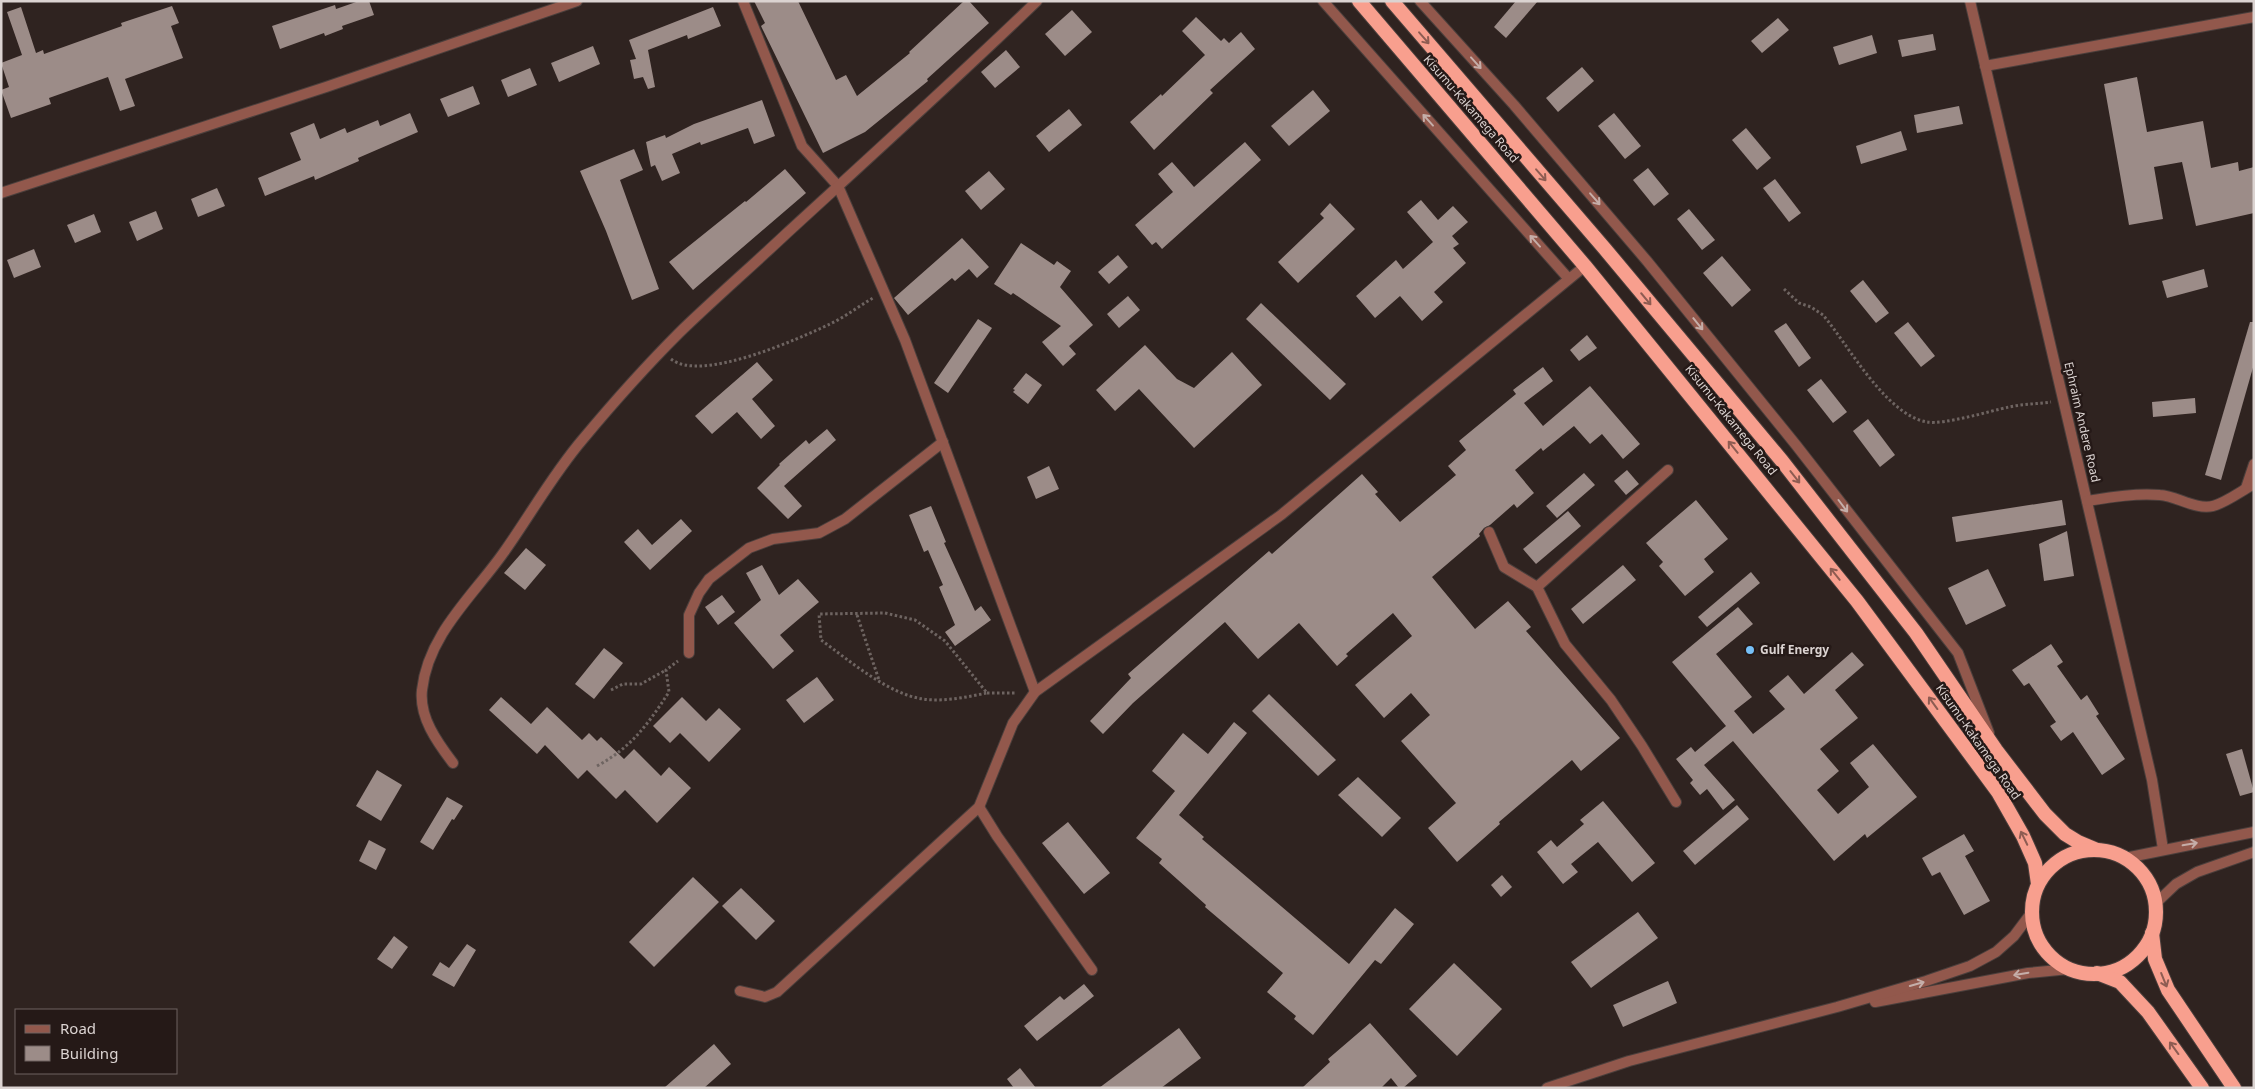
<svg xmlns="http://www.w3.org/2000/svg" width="2255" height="1089" font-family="'Noto Sans',sans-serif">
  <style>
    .building { fill: #9c8c88 }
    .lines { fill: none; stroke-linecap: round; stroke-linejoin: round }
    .minor-casing { stroke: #4b3f3c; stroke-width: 12 }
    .trunk-casing { stroke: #4b3f3c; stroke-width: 16 }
    .path { stroke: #6e6461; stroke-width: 3; stroke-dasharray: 2.5 2.5; stroke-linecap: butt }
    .minor { stroke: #92584c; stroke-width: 10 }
    .trunk { stroke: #f89f8e; stroke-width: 14 }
    .oneway { stroke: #8e5c52 }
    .oneway2 { stroke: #c5aea9 }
    .poi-dot { fill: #76c0f7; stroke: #251917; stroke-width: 2 }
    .labels { text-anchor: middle; stroke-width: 5; stroke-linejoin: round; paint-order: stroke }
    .street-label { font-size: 12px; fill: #dbd3d1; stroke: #251917 }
    .poi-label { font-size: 12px; font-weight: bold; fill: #dbd3d1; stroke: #251917; text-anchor: start }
  </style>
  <rect width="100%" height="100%" fill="#2f2320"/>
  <!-- building -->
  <g class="building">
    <path d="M359 1H369L374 15 342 26 343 29 325 36 324 33 280 49 272 26 335 5 336 9Z"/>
    <path d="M754 1H798L836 80 846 75 857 96 910 53 909 52 964 1H969L989 23 927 79 928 81 865 132 823 153 761 26 765 23Z"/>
    <path d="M1516 1H1538L1506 38 1494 27Z"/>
    <path d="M172 6 179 23 171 26 183 58 125 79 135 106 120 111 108 77 49 98 51 104 11 118 1 90 9 87 1 63 22 55 7 12 21 7 36 53 43 50 44 54 122 26 121 23Z"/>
    <path d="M713 7 721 26 688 39 687 35 648 50 655 87 648 89 643 77 634 79 630 60 636 59 629 40Z"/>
    <path d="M1072 10 1092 32 1065 56 1045 34Z"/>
    <path d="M1196 17 1221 41 1224 38 1229 43 1241 32 1255 49 1210 90 1213 93 1154 150 1130 122 1161 94 1162 96 1205 55 1182 31Z"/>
    <path d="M1778 18 1789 30 1762 53 1751 41Z"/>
    <path d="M1933 34 1936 50 1902 57 1898 40Z"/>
    <path d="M1872 35 1877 53 1839 65 1833 47Z"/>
    <path d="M593 46 600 64 559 82 551 63Z"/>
    <path d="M1006 50 1020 67 995 88 981 72Z"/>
    <path d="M1582 67 1594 81 1558 112 1546 98Z"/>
    <path d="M530 68 537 85 508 97 501 80Z"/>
    <path d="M2137 77 2147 132 2203 121 2211 168 2238 162 2239 171 2254 167V213L2196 226 2182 162 2154 167 2163 219 2129 225 2104 84Z"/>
    <path d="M473 86 480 104 448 117 440 99Z"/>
    <path d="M1313 90 1330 111 1289 146 1271 126Z"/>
    <path d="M762 100 775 136 754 144 748 128 701 145 700 142 672 154 680 173 662 181 655 165 651 167 646 142 665 135 666 138 694 124Z"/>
    <path d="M1959 106 1963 124 1917 133 1914 115Z"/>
    <path d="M1069 109 1082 125 1049 152 1036 136Z"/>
    <path d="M410 113 418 132 358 158 359 161 315 180 314 176 265 196 258 178 301 160 290 133 314 123 320 139 345 128 347 133 378 120 380 126Z"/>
    <path d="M1614 113 1641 146 1625 159 1598 126Z"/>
    <path d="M1746 128 1771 158 1757 170 1732 140Z"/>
    <path d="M1901 131 1907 150 1861 164 1856 146Z"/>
    <path d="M1245 142 1261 160 1162 249 1156 242 1152 245 1135 225 1173 192 1158 174 1172 162 1194 187Z"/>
    <path d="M634 149 643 170 620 180 659 289 632 300 606 231 580 171Z"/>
    <path d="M1648 168 1669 194 1654 206 1633 180Z"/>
    <path d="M785 169 806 193 693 290 669 262 745 201 746 202Z"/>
    <path d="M989 171 1005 189 981 210 965 191Z"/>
    <path d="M1775 179 1801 213 1789 222 1763 188Z"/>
    <path d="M217 188 225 206 198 217 191 199Z"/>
    <path d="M1421 200 1438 220 1453 206 1468 222 1452 236 1459 244 1453 248 1466 263 1434 292 1443 302 1422 321 1400 296 1375 318 1356 296 1396 260 1403 269 1433 242 1407 212Z"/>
    <path d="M1330 203 1355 229 1298 283 1278 262 1324 218 1320 214Z"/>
    <path d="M1689 209 1715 240 1702 250 1677 219Z"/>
    <path d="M156 211 163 229 137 241 129 222Z"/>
    <path d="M94 214 101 232 75 243 67 225Z"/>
    <path d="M962 238 989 267 977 278 969 269 955 281 952 278 908 315 894 298Z"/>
    <path d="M1021 243 1054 265 1057 261 1071 271 1060 287 1093 325 1069 346 1076 354 1063 366 1042 342 1061 326 1013 293 1011 295 994 284Z"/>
    <path d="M34 249 41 267 14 278 7 260Z"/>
    <path d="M1118 255 1128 267 1109 284 1098 272Z"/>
    <path d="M1722 256 1751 290 1732 307 1703 273Z"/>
    <path d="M2204 269 2208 287 2167 298 2162 281Z"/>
    <path d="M1863 280 1889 313 1876 323 1850 291Z"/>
    <path d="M1128 296 1140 310 1119 328 1107 314Z"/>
    <path d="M1261 303 1346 384 1330 400 1246 319Z"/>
    <path d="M978 319 992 328 948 393 934 383Z"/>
    <path d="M1908 322 1935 356 1921 367 1894 333Z"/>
    <path d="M2250 322H2254V364L2221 480 2205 475Z"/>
    <path d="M1786 323 1811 358 1799 367 1774 331Z"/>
    <path d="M1587 335 1597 348 1579 361 1570 350Z"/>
    <path d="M1145 345 1177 379 1194 388 1232 352 1262 385 1194 448 1139 389 1115 411 1096 390Z"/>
    <path d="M757 362 773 380 752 399 775 426 761 439 737 412 712 434 695 416Z"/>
    <path d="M1543 367 1553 381 1524 403 1543 426 1590 386 1640 444 1623 459 1602 434 1590 444 1574 426 1543 451 1541 448 1515 470 1534 493 1517 508 1514 504 1490 525 1484 528 1479 534 1480 536 1432 577 1475 629 1508 601 1531 627 1526 631 1620 738 1581 771 1572 760 1499 822 1500 824 1457 862 1428 828 1456 803 1401 741 1430 715 1411 693 1384 718 1355 685 1412 636 1393 613 1346 654 1348 656 1337 666 1299 623 1258 659 1225 622 1133 703 1103 734 1090 721 1131 678 1128 674 1269 551 1272 554 1362 474 1378 492 1375 494 1400 522 1456 475 1448 466 1466 450 1459 441 1516 394 1513 390Z"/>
    <path d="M1026 373 1042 385 1028 404 1013 392 1015 390 1013 389Z"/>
    <path d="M1821 379 1847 412 1833 423 1807 390Z"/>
    <path d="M2195 398 2196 413 2153 417 2152 402Z"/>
    <path d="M1868 419 1895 455 1880 467 1853 431Z"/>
    <path d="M827 429 836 440 784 486 802 506 788 519 757 488 780 465 779 464 806 440 809 444Z"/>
    <path d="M1049 466 1059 489 1036 499 1027 477Z"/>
    <path d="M1627 470 1639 484 1626 495 1614 481Z"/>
    <path d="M1584 473 1595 485 1557 518 1546 506Z"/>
    <path d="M1696 500 1728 539 1704 559 1714 572 1685 596 1659 566 1663 562 1646 543Z"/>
    <path d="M2062 500 2066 525 1956 542 1952 517Z"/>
    <path d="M931 506 946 542 944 543 975 611 981 606 991 620 955 646 945 632 955 625 939 587 943 585 928 550 924 552 909 515Z"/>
    <path d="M1568 511 1581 526 1536 564 1523 549Z"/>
    <path d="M681 519 692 531 650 570 624 542 638 529 652 545Z"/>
    <path d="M2067 531 2074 576 2044 581 2039 544Z"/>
    <path d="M526 548 546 565 525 590 504 573Z"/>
    <path d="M762 565 779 595 798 579 819 602 780 635 794 651 773 669 734 623 761 600 746 573Z"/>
    <path d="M1623 565 1636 580 1583 624 1571 609Z"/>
    <path d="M1988 569 2006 606 1966 625 1948 588Z"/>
    <path d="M1751 572 1760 583 1707 627 1698 617Z"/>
    <path d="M722 595 735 612 718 625 705 607Z"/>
    <path d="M1738 607 1753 624 1716 654 1752 697 1734 711 1753 734 1785 709 1769 691 1788 675 1804 694 1852 652 1864 665 1835 690 1858 718 1820 749 1839 771 1817 790 1838 814 1869 787 1850 763 1873 744 1917 797 1867 838 1865 834 1834 861 1733 741 1704 765 1735 800 1723 810 1707 789 1700 795 1690 783 1693 780 1676 759 1691 747 1695 752 1726 726 1672 662Z"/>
    <path d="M2051 644 2063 662 2057 666 2081 700 2087 695 2099 714 2096 716 2125 759 2102 775 2073 732 2061 741 2050 726 2056 722 2029 683 2024 686 2012 670Z"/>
    <path d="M604 648 623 663 594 699 575 684Z"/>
    <path d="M817 677 834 700 804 723 786 700Z"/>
    <path d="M1269 694 1336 760 1318 776 1252 711Z"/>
    <path d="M501 697 531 724 547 707 582 740 589 733 597 741 601 737 624 759 634 749 661 776 669 767 691 788 657 823 625 790 616 799 587 770 578 779 545 745 537 754 489 710Z"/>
    <path d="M682 697 706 721 719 708 741 729 709 762 680 733 670 743 653 726Z"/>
    <path d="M1234 722 1247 733 1179 815 1204 837 1202 839 1349 964 1395 908 1414 924 1381 964 1375 960 1313 1035 1294 1019 1296 1016 1267 992 1283 973 1205 907 1206 905 1159 863 1162 859 1136 838 1175 791 1152 771 1183 733 1208 754Z"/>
    <path d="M2242 749 2254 792 2240 796 2226 754Z"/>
    <path d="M377 770 402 785 381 821 356 806Z"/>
    <path d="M1358 777 1401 818 1382 837 1338 795Z"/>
    <path d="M447 797 463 806 454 820 452 819 433 850 420 842Z"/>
    <path d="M1603 801 1655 863 1632 882 1598 842 1571 864 1578 872 1563 884 1537 852 1551 840 1557 847 1584 824 1580 820Z"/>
    <path d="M1737 805 1749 819 1695 865 1683 851Z"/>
    <path d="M1068 822 1110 873 1084 894 1042 843Z"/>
    <path d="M1964 834 1974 851 1965 856 1990 901 1964 915 1940 872 1932 876 1922 858Z"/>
    <path d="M369 840 386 849 376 870 359 861Z"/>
    <path d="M1502 875 1512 887 1501 897 1491 885Z"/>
    <path d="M693 877 719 902 654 967 629 942Z"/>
    <path d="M741 888 775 921 756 940 722 906Z"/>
    <path d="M1638 912 1658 938 1591 988 1571 962Z"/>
    <path d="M394 936 408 947 392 969 377 959Z"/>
    <path d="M467 944 476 950 454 987 432 975 440 962 449 968Z"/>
    <path d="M1454 963 1502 1009 1457 1056 1409 1009Z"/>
    <path d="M1668 981 1677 1003 1623 1027 1613 1005Z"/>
    <path d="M1084 984 1094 996 1037 1041 1024 1026 1060 996 1064 1000Z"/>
    <path d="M1370 1023 1417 1076 1403 1088H1399L1391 1078 1381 1088H1302L1330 1062 1328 1059Z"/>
    <path d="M1179 1028 1201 1058 1161 1088H1099Z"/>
    <path d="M714 1044 731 1064 704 1088H664Z"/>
    <path d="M1020 1068 1036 1088H1014L1007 1079Z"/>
  </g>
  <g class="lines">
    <defs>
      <g id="minor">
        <path d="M743 1 802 146 838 186 905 340 1035 692"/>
        <path d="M1323 1 1568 278"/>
        <path d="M1420 1 1514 105 1647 261 1796 445 1958 653 1989 733"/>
        <path d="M1970 1 2152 780 2163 849"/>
        <path d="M1985 66 2254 17"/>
        <path d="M1 193 326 87 577 1"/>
        <path d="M1668 470 1537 587 1565 644 1611 700 1642 746 1676 802"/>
        <path d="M2246 488 2254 464"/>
        <path d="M2087 501C2112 497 2136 493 2160 495 2177 496 2195 510 2213 506 2227 502 2241 491 2254 484"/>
        <path d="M1489 532 1504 567 1537 587"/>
        <path d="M689 653V615L699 593 709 579 749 548 773 539 819 533 845 519 943 442"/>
        <path d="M453 763C437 742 419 717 422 690 428 634 474 595 504 552 531 514 553 474 583 439 613 403 645 367 679 333 714 299 751 267 787 233 871 156 955 80 1037 1"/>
        <path d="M979 807 997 836 1092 970"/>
        <path d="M2125 858 2254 832"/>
        <path d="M2155 904 2176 884 2197 872 2254 852"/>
        <path d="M740 991 765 997 777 992 979 807 1013 723 1035 692 1281 515 1585 266"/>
        <path d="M1875 1002 2028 973 2069 969"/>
        <path d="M1547 1088 1629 1061 1837 1007 1926 981 1970 966 1996 952 2014 936 2032 912"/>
      </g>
      <g id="trunk">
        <path d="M1359 1 1585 266 1857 601 1998 792 2023 836 2035 863 2038 884"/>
        <path d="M1392 1 1605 249 1782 461 1916 633 1996 750 2045 814 2065 834 2078 842 2097 850"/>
        <circle cx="2094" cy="912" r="62"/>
        <path d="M2152 933 2155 959 2168 990 2234 1088"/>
        <path d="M2097 973 2120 982 2148 1012 2202 1088"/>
      </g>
    </defs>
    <!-- minor casing -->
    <use href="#minor" class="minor-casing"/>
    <!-- trunk casing -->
    <use href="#trunk" class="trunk-casing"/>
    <!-- path -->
    <g class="path">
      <path d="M1784 289 1799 303 1811 307 1823 315C1849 346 1886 415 1927 422 1944 425 1990 411 2009 407 2023 404 2037 404 2051 402"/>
      <path d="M671 359C701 383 798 339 830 324 845 317 859 306 873 298"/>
      <path d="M885 613 915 620 945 641 987 693C967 697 944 702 923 699 888 694 850 661 821 640L819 614Z"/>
      <path d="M857 615 879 680"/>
      <path d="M611 690 623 684H641L666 670"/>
      <path d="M987 693H1017"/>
      <path d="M597 766C632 747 648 724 669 692L666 670 678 661"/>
    </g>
    <!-- minor -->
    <use href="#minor" class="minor"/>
    <!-- trunk -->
    <use href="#trunk" class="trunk"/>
  </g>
  <!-- one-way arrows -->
  <defs><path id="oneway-shaft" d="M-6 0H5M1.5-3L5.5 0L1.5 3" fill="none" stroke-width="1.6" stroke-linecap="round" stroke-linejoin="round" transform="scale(1.25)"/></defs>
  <g class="oneway">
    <use href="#oneway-shaft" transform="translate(1424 38) rotate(49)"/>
    <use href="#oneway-shaft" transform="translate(1541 175) rotate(49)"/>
    <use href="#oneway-shaft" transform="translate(1646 299) rotate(50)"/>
    <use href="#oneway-shaft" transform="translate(1733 447) rotate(-129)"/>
    <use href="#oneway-shaft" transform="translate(1795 477) rotate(52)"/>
    <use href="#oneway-shaft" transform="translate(1835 574) rotate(-129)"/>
    <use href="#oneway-shaft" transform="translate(1933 703) rotate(-126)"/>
    <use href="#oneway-shaft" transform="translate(2024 838) rotate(-116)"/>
    <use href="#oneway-shaft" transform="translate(2164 980) rotate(68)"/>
    <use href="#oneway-shaft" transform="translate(2174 1048) rotate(-126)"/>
  </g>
  <g class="oneway2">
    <use href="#oneway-shaft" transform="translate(1476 63) rotate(48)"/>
    <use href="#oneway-shaft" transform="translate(1428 120) rotate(-132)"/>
    <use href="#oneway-shaft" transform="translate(1595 199) rotate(49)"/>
    <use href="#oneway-shaft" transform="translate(1535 241) rotate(-132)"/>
    <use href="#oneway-shaft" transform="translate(1698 324) rotate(51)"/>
    <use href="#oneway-shaft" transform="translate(1843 506) rotate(53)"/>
    <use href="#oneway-shaft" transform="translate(2190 844) rotate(-10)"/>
    <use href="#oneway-shaft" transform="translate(2021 974) rotate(170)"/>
    <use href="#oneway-shaft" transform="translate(1917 984) rotate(-16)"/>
  </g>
  <!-- markers -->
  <circle class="poi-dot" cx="1750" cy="650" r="5"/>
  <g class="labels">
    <!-- street labels -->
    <g class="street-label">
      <text transform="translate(1471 109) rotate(49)" y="4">Kisumu-Kakamega Road</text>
      <text transform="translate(1731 420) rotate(51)" y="4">Kisumu-Kakamega Road</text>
      <text transform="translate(2082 422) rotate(77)" y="4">Ephraim Andere Road</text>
      <text transform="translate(1978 742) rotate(55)" y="4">Kisumu-Kakamega Road</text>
    </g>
    <!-- poi labels -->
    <g class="poi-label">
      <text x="1760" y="654">Gulf Energy</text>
    </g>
  </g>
  <!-- border -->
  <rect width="2255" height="1089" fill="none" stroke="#dbd3d1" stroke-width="5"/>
  <!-- legend -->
  <rect x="15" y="1009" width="162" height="65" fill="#251917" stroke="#6e6361"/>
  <rect x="25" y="1025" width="25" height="8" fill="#92584c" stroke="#6e6361"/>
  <text x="60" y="1034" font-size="15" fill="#dbd3d1">Road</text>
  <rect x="25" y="1046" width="25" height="15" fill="#9c8c88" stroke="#6e6361"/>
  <text x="60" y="1059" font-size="15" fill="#dbd3d1">Building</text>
</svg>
